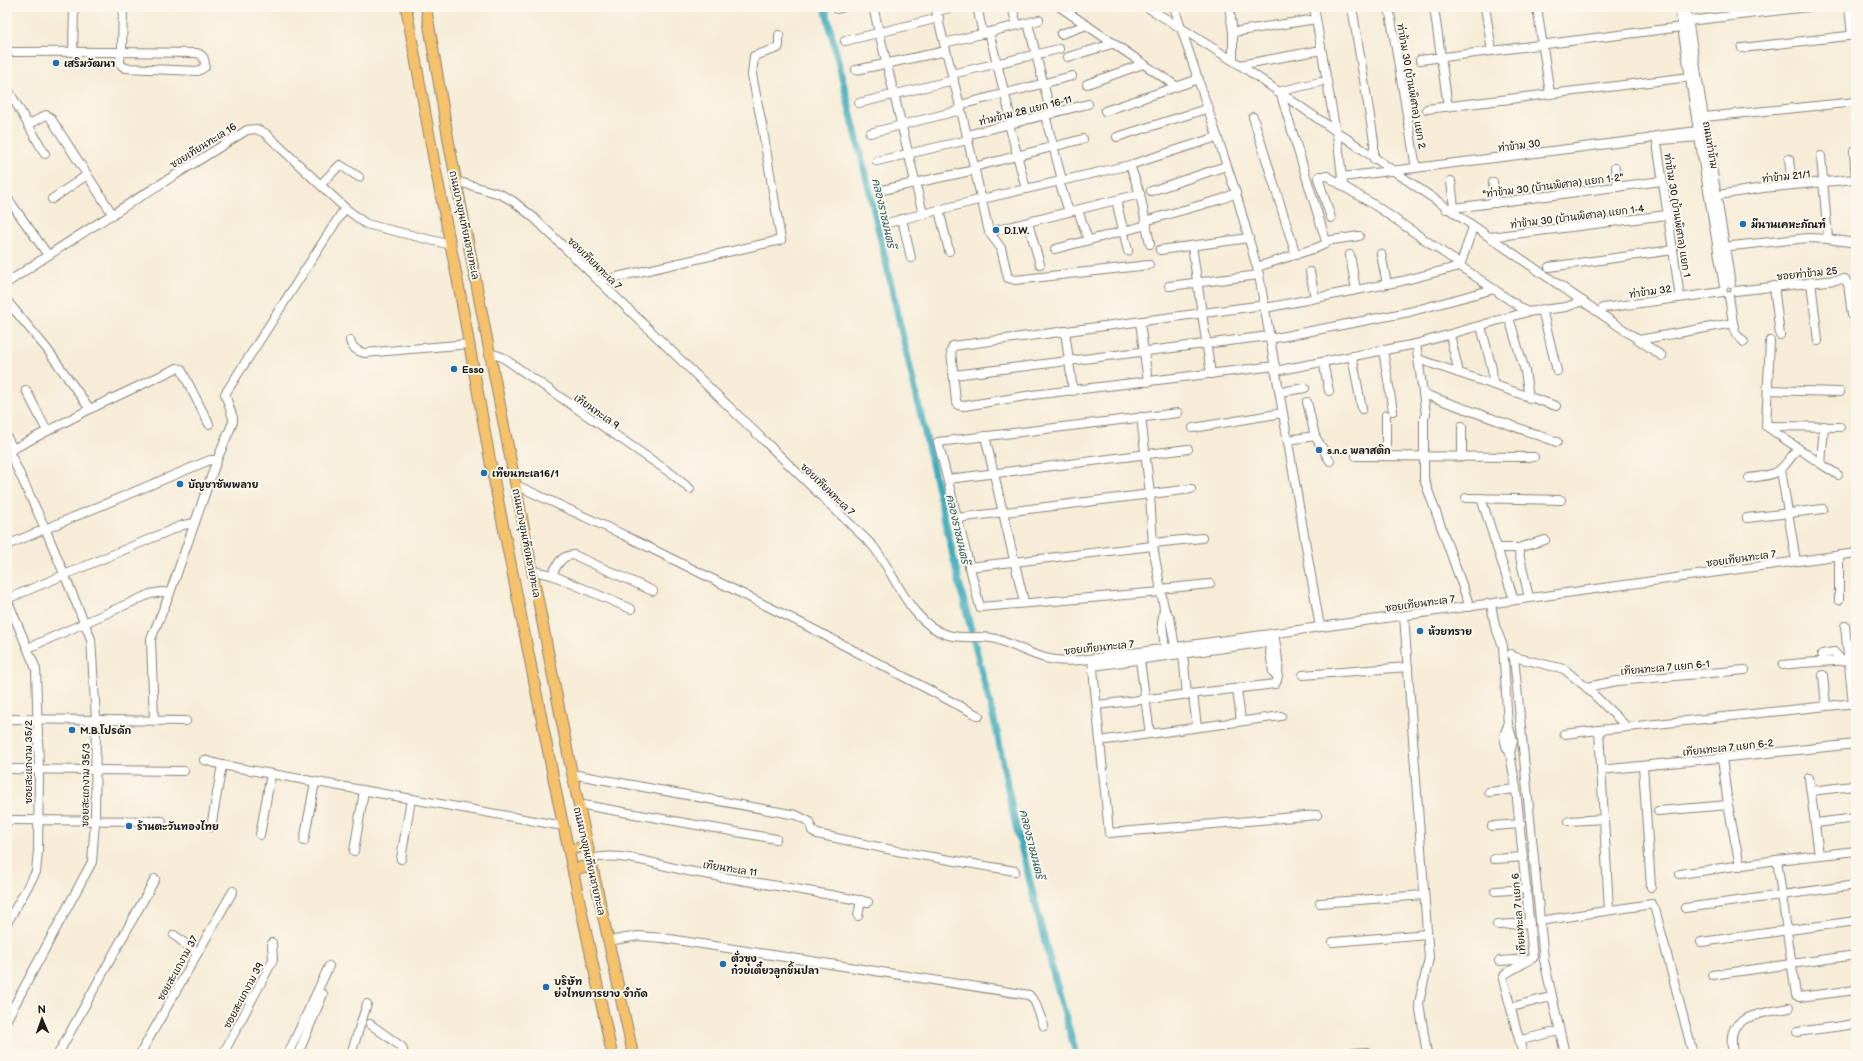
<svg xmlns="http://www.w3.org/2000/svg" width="1863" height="1061" font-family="'Balsamiq Sans','Playpen Sans Thai',sans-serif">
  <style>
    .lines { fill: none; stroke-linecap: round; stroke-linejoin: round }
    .canal { stroke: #3eacbc; stroke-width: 7 }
    .minor-casing { stroke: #89847a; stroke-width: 10 }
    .major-casing { stroke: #89847a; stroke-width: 12 }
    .minor { stroke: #fff; stroke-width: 8 }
    .major { stroke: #f5c16b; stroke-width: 10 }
    .poi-dot { fill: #1f6fb2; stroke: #fbf7ec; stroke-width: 1.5 }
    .labels { text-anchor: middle; stroke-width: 4; stroke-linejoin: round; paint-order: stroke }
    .poi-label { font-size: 10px; font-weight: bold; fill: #1c1c1c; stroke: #fbf7ec; text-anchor: start }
    .street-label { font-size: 10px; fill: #1c1c1c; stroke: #fbf7ec }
    .water-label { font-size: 11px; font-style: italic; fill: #2b5d64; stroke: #fbf7ec }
  </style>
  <rect width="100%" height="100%" fill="#fbf7ec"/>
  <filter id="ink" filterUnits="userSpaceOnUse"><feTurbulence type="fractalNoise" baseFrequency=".025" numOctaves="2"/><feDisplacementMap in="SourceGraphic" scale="8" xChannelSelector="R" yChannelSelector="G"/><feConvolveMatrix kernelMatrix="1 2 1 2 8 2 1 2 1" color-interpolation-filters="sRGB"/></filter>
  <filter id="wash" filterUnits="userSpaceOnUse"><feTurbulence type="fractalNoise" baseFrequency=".012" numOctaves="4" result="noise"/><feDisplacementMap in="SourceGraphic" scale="16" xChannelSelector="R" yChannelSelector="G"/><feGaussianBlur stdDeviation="0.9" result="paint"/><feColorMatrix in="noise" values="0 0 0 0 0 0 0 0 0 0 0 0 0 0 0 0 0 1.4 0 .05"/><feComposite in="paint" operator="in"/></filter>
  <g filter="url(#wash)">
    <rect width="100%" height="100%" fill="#f6ecd7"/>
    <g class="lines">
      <!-- canal -->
      <path class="canal" d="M825 7 871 197 959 582 997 732 1013 814 1046 946 1076 1054"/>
    </g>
  </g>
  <g filter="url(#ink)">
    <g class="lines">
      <defs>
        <g id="minor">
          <path d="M873 7 923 214"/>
          <path d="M935 7 961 110 989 232 1001 248 1008 278 1015 280 1149 265"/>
          <path d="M977 7 983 34"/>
          <path d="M1012 7 1017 25"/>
          <path d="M1060 7 1176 86"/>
          <path d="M1147 7 1240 65 1662 356"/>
          <path d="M1174 7 1236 193 1259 275 1320 627"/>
          <path d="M1229 7 1233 32V60"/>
          <path d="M1314 7 1336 133"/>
          <path d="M1352 7 1374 141V159"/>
          <path d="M1389 7 1416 168"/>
          <path d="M1434 7 1448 107"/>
          <path d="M1485 7 1492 51"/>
          <path d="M1537 7 1550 94"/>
          <path d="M1679 7 1699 137 1724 286"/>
          <path d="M1686 7 1731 284"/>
          <path d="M1849 7 1852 36"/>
          <path d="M837 9 844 7"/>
          <path d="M937 11 954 7"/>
          <path d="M1688 21 1808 7"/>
          <path d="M1028 23 1051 114"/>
          <path d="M989 32 1012 123"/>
          <path d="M1233 32 1310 20"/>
          <path d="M1061 34 1087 25"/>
          <path d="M845 41 939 18"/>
          <path d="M944 43 1039 20"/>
          <path d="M1742 48 1856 35"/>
          <path d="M7 52C70 51 134 52 197 53 204 55 205 60 205 67L198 71 125 68 120 64V52"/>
          <path d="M73 52 74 7"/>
          <path d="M122 52 123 7"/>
          <path d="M1068 57 1112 44"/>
          <path d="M1420 60 1682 27"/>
          <path d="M1240 65 1316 51"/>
          <path d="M856 70 946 51"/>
          <path d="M952 74 1059 49"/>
          <path d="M1087 84 1143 64"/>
          <path d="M7 90 10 93 45 154"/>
          <path d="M1277 92 1320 82"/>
          <path d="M859 103 954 80"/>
          <path d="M960 105 1072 76"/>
          <path d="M1427 109 1690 77"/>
          <path d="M1105 111 1199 79"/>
          <path d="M1045 115 1062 180"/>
          <path d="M1253 117 1296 255"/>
          <path d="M1704 117 1856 102"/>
          <path d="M1009 124 1026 189"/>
          <path d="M28 125 46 115 50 117 113 215"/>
          <path d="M870 133 961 110"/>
          <path d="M1337 134 1343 186 1376 206 1460 264"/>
          <path d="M967 135 1088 104"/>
          <path d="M1656 136 1680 297"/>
          <path d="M1117 137 1209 108"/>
          <path d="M1662 140 1699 137"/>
          <path d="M1854 151 1856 181"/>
          <path d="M1821 156 1828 239"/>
          <path d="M1789 159 1792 185"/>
          <path d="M877 161 968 140"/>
          <path d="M1130 165 1217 137"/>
          <path d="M974 167 1083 139"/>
          <path d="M1615 168 1618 187"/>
          <path d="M1342 177 1648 139 1656 136 1698 131"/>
          <path d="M456 181 500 194 513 201 533 217 873 546C896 575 909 623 948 635 965 640 983 634 999 640 1032 652 1044 664 1081 660L1856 553"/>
          <path d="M1059 181 1069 212"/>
          <path d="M1451 181 1454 208"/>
          <path d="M1493 182 1495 203"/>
          <path d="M321 184 340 165 359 177"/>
          <path d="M882 190 975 170"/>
          <path d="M1151 191 1226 166"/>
          <path d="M1718 195 1763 188 1856 179"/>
          <path d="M8 199 48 255"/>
          <path d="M52 199 87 175"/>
          <path d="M1116 200 1128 251"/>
          <path d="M1446 209 1662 181"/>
          <path d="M939 210 949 251"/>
          <path d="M1078 210 1088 240"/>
          <path d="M1331 218 1318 178 1320 176H1327L1343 186"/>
          <path d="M902 219 911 258"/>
          <path d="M1145 221 1222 199 1236 193"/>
          <path d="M891 222 982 199 1130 165 1140 194 1150 244"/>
          <path d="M1028 223 1040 264"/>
          <path d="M989 232 1140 194"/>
          <path d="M1490 237 1667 215"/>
          <path d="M1326 241 1359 236"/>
          <path d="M1192 246 1211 374"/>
          <path d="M1722 247 1808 238 1828 239 1856 243"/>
          <path d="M1055 249 1147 225"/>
          <path d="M1160 250 1249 238"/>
          <path d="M1381 254 1387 284"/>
          <path d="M1350 255 1356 290"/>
          <path d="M1460 266 1473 227"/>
          <path d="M1257 267 1319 247 1325 244 1326 241 1281 95"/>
          <path d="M1549 267 1673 250"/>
          <path d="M1310 272 1315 298"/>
          <path d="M599 281 781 240 762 125 752 75 754 56 778 48 779 46V35"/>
          <path d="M1811 282 1818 341"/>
          <path d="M7 283C85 229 167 181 247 130L256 129 265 133 345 208 366 224 451 245"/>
          <path d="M1169 286 1259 275"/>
          <path d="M1774 286 1780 335"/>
          <path d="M1735 291 1845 279 1848 284 1852 315"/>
          <path d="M7 301 47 349 90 409"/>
          <path d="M1264 305 953 346 951 351 956 401 958 405 964 406 1032 395 1275 366"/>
          <path d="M1265 308 1402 281 1460 266 1527 312"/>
          <path d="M1603 308 1723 292"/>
          <path d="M1542 309 1557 371"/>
          <path d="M1509 318 1525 371 1529 398"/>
          <path d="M1140 322 1148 382"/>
          <path d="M1733 323 1736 334 1744 342"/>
          <path d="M1481 326 1492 369 1493 385"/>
          <path d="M1065 331 1073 391"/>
          <path d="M1450 335 1459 373"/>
          <path d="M1270 339 1409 312 1494 289"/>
          <path d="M350 340C351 347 357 351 364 353L469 344"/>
          <path d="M1639 340 1733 323 1729 296"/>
          <path d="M1416 344 1426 414"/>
          <path d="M1383 350 1393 411"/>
          <path d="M490 353 502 357 672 474 690 489"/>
          <path d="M1352 356 1362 409"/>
          <path d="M1418 359 1556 406"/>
          <path d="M1323 362 1329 391"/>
          <path d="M1275 371 1416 344 1527 312 1566 307 1583 301"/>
          <path d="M954 375 1269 336"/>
          <path d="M26 390 47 431"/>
          <path d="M1768 390 1840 392"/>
          <path d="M1280 392 1305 388"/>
          <path d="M1424 394 1557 442"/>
          <path d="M1307 402 1315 436 1330 461"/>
          <path d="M1141 417 1150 494 1153 546 1164 608 1162 623 1165 649"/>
          <path d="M1424 418V479L1470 607"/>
          <path d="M1462 426V457"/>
          <path d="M1766 426 1821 464 1824 426"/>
          <path d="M1766 426 1770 341"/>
          <path d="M1766 426 1840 427"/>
          <path d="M1193 428 1283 413"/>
          <path d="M985 436 1024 602"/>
          <path d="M7 437 13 449"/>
          <path d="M1288 440 1315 436"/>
          <path d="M7 452 90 409 177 368 181 369 209 424"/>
          <path d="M1356 456 1534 457"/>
          <path d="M1386 456V415"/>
          <path d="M1821 464 1838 475"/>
          <path d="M1781 470 1796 561"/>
          <path d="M1749 478C1781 474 1778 474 1798 448"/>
          <path d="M949 479 1188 449"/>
          <path d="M516 485 626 536 805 625 979 716"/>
          <path d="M1466 498 1561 500"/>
          <path d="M1481 498 1514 600"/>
          <path d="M957 518 1191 489"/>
          <path d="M1747 518 1823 509"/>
          <path d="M1153 543 1202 538"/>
          <path d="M7 545 210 460H217"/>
          <path d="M1497 548H1518L1545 540"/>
          <path d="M1518 548 1529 598"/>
          <path d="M1839 555V600"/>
          <path d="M969 567 1153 546"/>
          <path d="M533 571 552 575 631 609"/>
          <path d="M552 575C557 565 561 555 574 555L653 591"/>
          <path d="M1160 589 1210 584"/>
          <path d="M1161 592 980 607 938 442 1178 413"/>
          <path d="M7 599 36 669 39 769 38 851 36 872 7 923"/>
          <path d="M7 599 183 525 195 523"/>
          <path d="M1491 604 1495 626 1503 646 1508 725 1513 741 1510 753"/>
          <path d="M1164 608 1170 618 1175 647"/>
          <path d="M1404 616 1429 958 1419 1003 1427 1054"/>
          <path d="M1845 626 1853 703"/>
          <path d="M1268 637 1273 672 1277 676"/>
          <path d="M28 648 150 594 162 592 170 593"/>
          <path d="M1183 654 1187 695"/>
          <path d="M1511 654 1514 657 1564 669 1586 687 1627 727"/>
          <path d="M1822 654 1834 652 1842 661"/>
          <path d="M1514 657 1544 960 1565 1054"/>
          <path d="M1092 659 1109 833 1317 815"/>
          <path d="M1140 660 1150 734"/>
          <path d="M1783 665C1805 662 1827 662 1849 660"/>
          <path d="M1093 666 1275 641"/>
          <path d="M1303 675 1408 667"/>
          <path d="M1823 675 1826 706"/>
          <path d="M1586 687 1617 681 1745 670"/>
          <path d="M1237 689 1241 721"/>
          <path d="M1193 695 1197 727"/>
          <path d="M1097 705 1275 684C1282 676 1276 645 1274 634"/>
          <path d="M7 719 186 721"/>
          <path d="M154 720 151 639 170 593 217 460 233 422V418L225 394 345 208"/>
          <path d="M1508 725 1504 736 1506 746 1510 753 1516 789 1533 958 1505 974 1503 979 1523 1054"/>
          <path d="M1564 734 1599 730"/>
          <path d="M1106 740 1281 716"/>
          <path d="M1722 758 1728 805 1740 866"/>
          <path d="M204 760 222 765 563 826"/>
          <path d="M1643 766 1651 887"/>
          <path d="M7 769 184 771"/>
          <path d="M1601 770 1856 744"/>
          <path d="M572 774 796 815 810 822 812 831 817 834 897 851 1015 871"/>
          <path d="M1809 778 1819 855"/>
          <path d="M1811 791 1853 786"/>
          <path d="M1489 792 1516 789"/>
          <path d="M578 804 776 839"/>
          <path d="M1658 811 1728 805"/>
          <path d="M7 820 162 821"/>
          <path d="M1569 821 1604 819"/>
          <path d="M1816 823 1856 818"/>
          <path d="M1492 826 1521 824"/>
          <path d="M211 827 222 765"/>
          <path d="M260 835 271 774"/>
          <path d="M304 841 315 782"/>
          <path d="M354 851 364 791"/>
          <path d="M401 859 411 799"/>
          <path d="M590 859C621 851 657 865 688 871 748 882 808 890 868 902"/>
          <path d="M1494 859 1524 857"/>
          <path d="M1777 860 1856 851"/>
          <path d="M1680 874 1777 860 1796 995 1799 997 1856 990"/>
          <path d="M1495 891 1527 889"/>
          <path d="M1320 903 1424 895"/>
          <path d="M1685 908 1856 885"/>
          <path d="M1609 910 1599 730 1856 703"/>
          <path d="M858 916 861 900"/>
          <path d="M1539 921 1652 904 1655 909 1693 1054"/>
          <path d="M1497 925 1530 923"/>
          <path d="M174 935 197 953"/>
          <path d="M608 941 638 936 663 938 1029 995 1035 1002 1044 1026"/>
          <path d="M1333 942 1427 934"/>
          <path d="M1701 942 1856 921"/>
          <path d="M1499 961 1530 959"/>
          <path d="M1712 975 1856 955"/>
          <path d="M1512 1007 1546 998"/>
          <path d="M7 1019 92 862 95 821 96 719 91 639 45 528 9 451"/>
          <path d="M370 1024 402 1047 404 1054"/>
          <path d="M1797 1032 1856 1024"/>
          <path d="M1521 1040 1555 1032"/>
          <path d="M58 1054 155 879"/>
          <path d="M140 1054 233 891"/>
          <path d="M223 1054 273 960 272 943"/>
          <path d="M288 1054 329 966"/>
          <path d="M298 1054 323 994"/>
          <path d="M351 1054 367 1004"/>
          <path d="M1339 1054 1367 1052"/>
          <path d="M1733 1054C1732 1046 1730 1037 1734 1029 1741 1014 1775 1011 1789 1008"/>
        </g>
        <g id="major">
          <path d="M406 7 434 161 460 293 490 460 557 796 612 1054"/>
          <path d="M426 7 450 149 570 764 633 1054"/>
          <path d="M568 847C575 850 580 849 586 843"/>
          <path d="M573 873 581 867 592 869"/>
        </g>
      </defs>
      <!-- minor casing -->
      <use href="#minor" class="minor-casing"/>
      <!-- major casing -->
      <use href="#major" class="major-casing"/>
      <!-- minor -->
      <use href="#minor" class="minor"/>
      <!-- major -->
      <use href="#major" class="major"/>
    </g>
  </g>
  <!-- markers -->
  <g class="poi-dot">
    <circle cx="56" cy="63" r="4"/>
    <circle cx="1743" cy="224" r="4"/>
    <circle cx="996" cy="230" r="4"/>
    <circle cx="454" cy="369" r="4"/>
    <circle cx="1319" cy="450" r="4"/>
    <circle cx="484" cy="473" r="4"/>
    <circle cx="180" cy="484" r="4"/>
    <circle cx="1420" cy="631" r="4"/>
    <circle cx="72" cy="730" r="4"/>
    <circle cx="129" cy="826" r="4"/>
    <circle cx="723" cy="964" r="4"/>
    <circle cx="546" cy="987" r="4"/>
  </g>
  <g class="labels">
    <!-- poi labels -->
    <g class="poi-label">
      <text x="64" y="67">เสริมวัฒนา</text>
      <text x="1751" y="228">มีนานเคหะภัณฑ์</text>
      <text x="1004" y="234">D.I.W.</text>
      <text x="462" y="373">Esso</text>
      <text x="1327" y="454">s.n.c พลาสติก</text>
      <text x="492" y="477">เทียนทะเล16/1</text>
      <text x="188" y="488">บัญชาซัพพลาย</text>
      <text x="1428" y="635">ห้วยทราย</text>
      <text x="80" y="734">M.B.โปรดัก</text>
      <text x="137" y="830">ร้านตะวันทองไทย</text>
      <text x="731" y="962">ตั่วซุง<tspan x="731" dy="12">ก๋วยเตี๋ยวลูกชิ้นปลา</tspan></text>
      <text x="554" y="985">บริษัท<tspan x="554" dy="12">ย่งไทยการยาง จำกัด</tspan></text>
    </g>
    <!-- street labels -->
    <g class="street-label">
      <text transform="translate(1412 86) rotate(80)" y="4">ท่าข้าม 30 (บ้านพิศาล) แยก 2</text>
      <text transform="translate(1025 110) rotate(-14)" y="4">ท่ามข้าม 28 แยก 16-11</text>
      <text transform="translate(203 145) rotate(-32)" y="4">ซอยเทียนทะเล 16</text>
      <text transform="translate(1519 145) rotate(-7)" y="4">ท่าข้าม 30</text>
      <text transform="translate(1711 145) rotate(80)" y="4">ถนนท่าข้าม</text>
      <text transform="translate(1786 176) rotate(-6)" y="4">ท่าข้าม 21/1</text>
      <text transform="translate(1553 185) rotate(-7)" y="4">"ท่าข้าม 30 (บ้านพิศาล) แยก 1-2"</text>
      <text transform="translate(1678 215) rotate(81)" y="4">ท่าข้าม 30 (บ้านพิศาล) แยก 1</text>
      <text transform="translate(1577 216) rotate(-7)" y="4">ท่าข้าม 30 (บ้านพิศาล) แยก 1-4</text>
      <text transform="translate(465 225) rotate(78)" y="4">ถนนบางขุนเทียนชายทะเล</text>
      <text transform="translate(595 263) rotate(44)" y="4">ซอยเทียนทะเล 7</text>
      <text transform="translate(1807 273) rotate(-6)" y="4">ซอยท่าข้าม 25</text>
      <text transform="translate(1650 291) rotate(-8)" y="4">ท่าข้าม 32</text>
      <text transform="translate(597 411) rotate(35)" y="4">เทียนทะเล 9</text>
      <text transform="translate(828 489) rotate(44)" y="4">ซอยเทียนทะเล 7</text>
      <text transform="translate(527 543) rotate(79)" y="4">ถนนบางขุนเทียนชายทะเล</text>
      <text transform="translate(1741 558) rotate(-8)" y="4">ซอยเทียนทะเล 7</text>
      <text transform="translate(1420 603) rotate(-8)" y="4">ซอยเทียนทะเล 7</text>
      <text transform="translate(1099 647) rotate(-6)" y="4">ซอยเทียนทะเล 7</text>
      <text transform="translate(1665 667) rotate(-5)" y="4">เทียนทะเล 7 แยก 6-1</text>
      <text transform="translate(1728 747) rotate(-6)" y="4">เทียนทะเล 7 แยก 6-2</text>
      <text transform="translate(28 762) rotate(-90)" y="4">ซอยสะแกงาม 35/2</text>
      <text transform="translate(85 785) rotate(-89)" y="4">ซอยสะแกงาม 35/3</text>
      <text transform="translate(590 861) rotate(77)" y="4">ถนนบางขุนเทียนชายทะเล</text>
      <text transform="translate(730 868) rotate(9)" y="4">เทียนทะเล 11</text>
      <text transform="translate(1518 914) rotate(-95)" y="4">เทียนทะเล 7 แยก 6</text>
      <text transform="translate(177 968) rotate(-61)" y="4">ซอยสะแกงาม 37</text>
      <text transform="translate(243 995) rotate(-62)" y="4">ซอยสะแกงาม 39</text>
    </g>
    <!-- water labels -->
    <g class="water-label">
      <text transform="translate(884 213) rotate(77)" y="4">คลองราชมนตรี</text>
      <text transform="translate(958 529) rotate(77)" y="4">คลองราชมนตรี</text>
      <text transform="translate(1032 844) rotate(76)" y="4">คลองราชมนตรี</text>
    </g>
  </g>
  <!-- margin -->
  <rect width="1863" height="1061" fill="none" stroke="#fbf7ec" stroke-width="24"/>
  <!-- north arrow -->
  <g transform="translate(42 1019) rotate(358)" stroke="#fbf7ec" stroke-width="3" paint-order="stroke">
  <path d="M0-3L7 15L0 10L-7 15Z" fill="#1c1c1c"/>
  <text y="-6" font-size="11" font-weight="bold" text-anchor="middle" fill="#1c1c1c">N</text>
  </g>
</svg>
